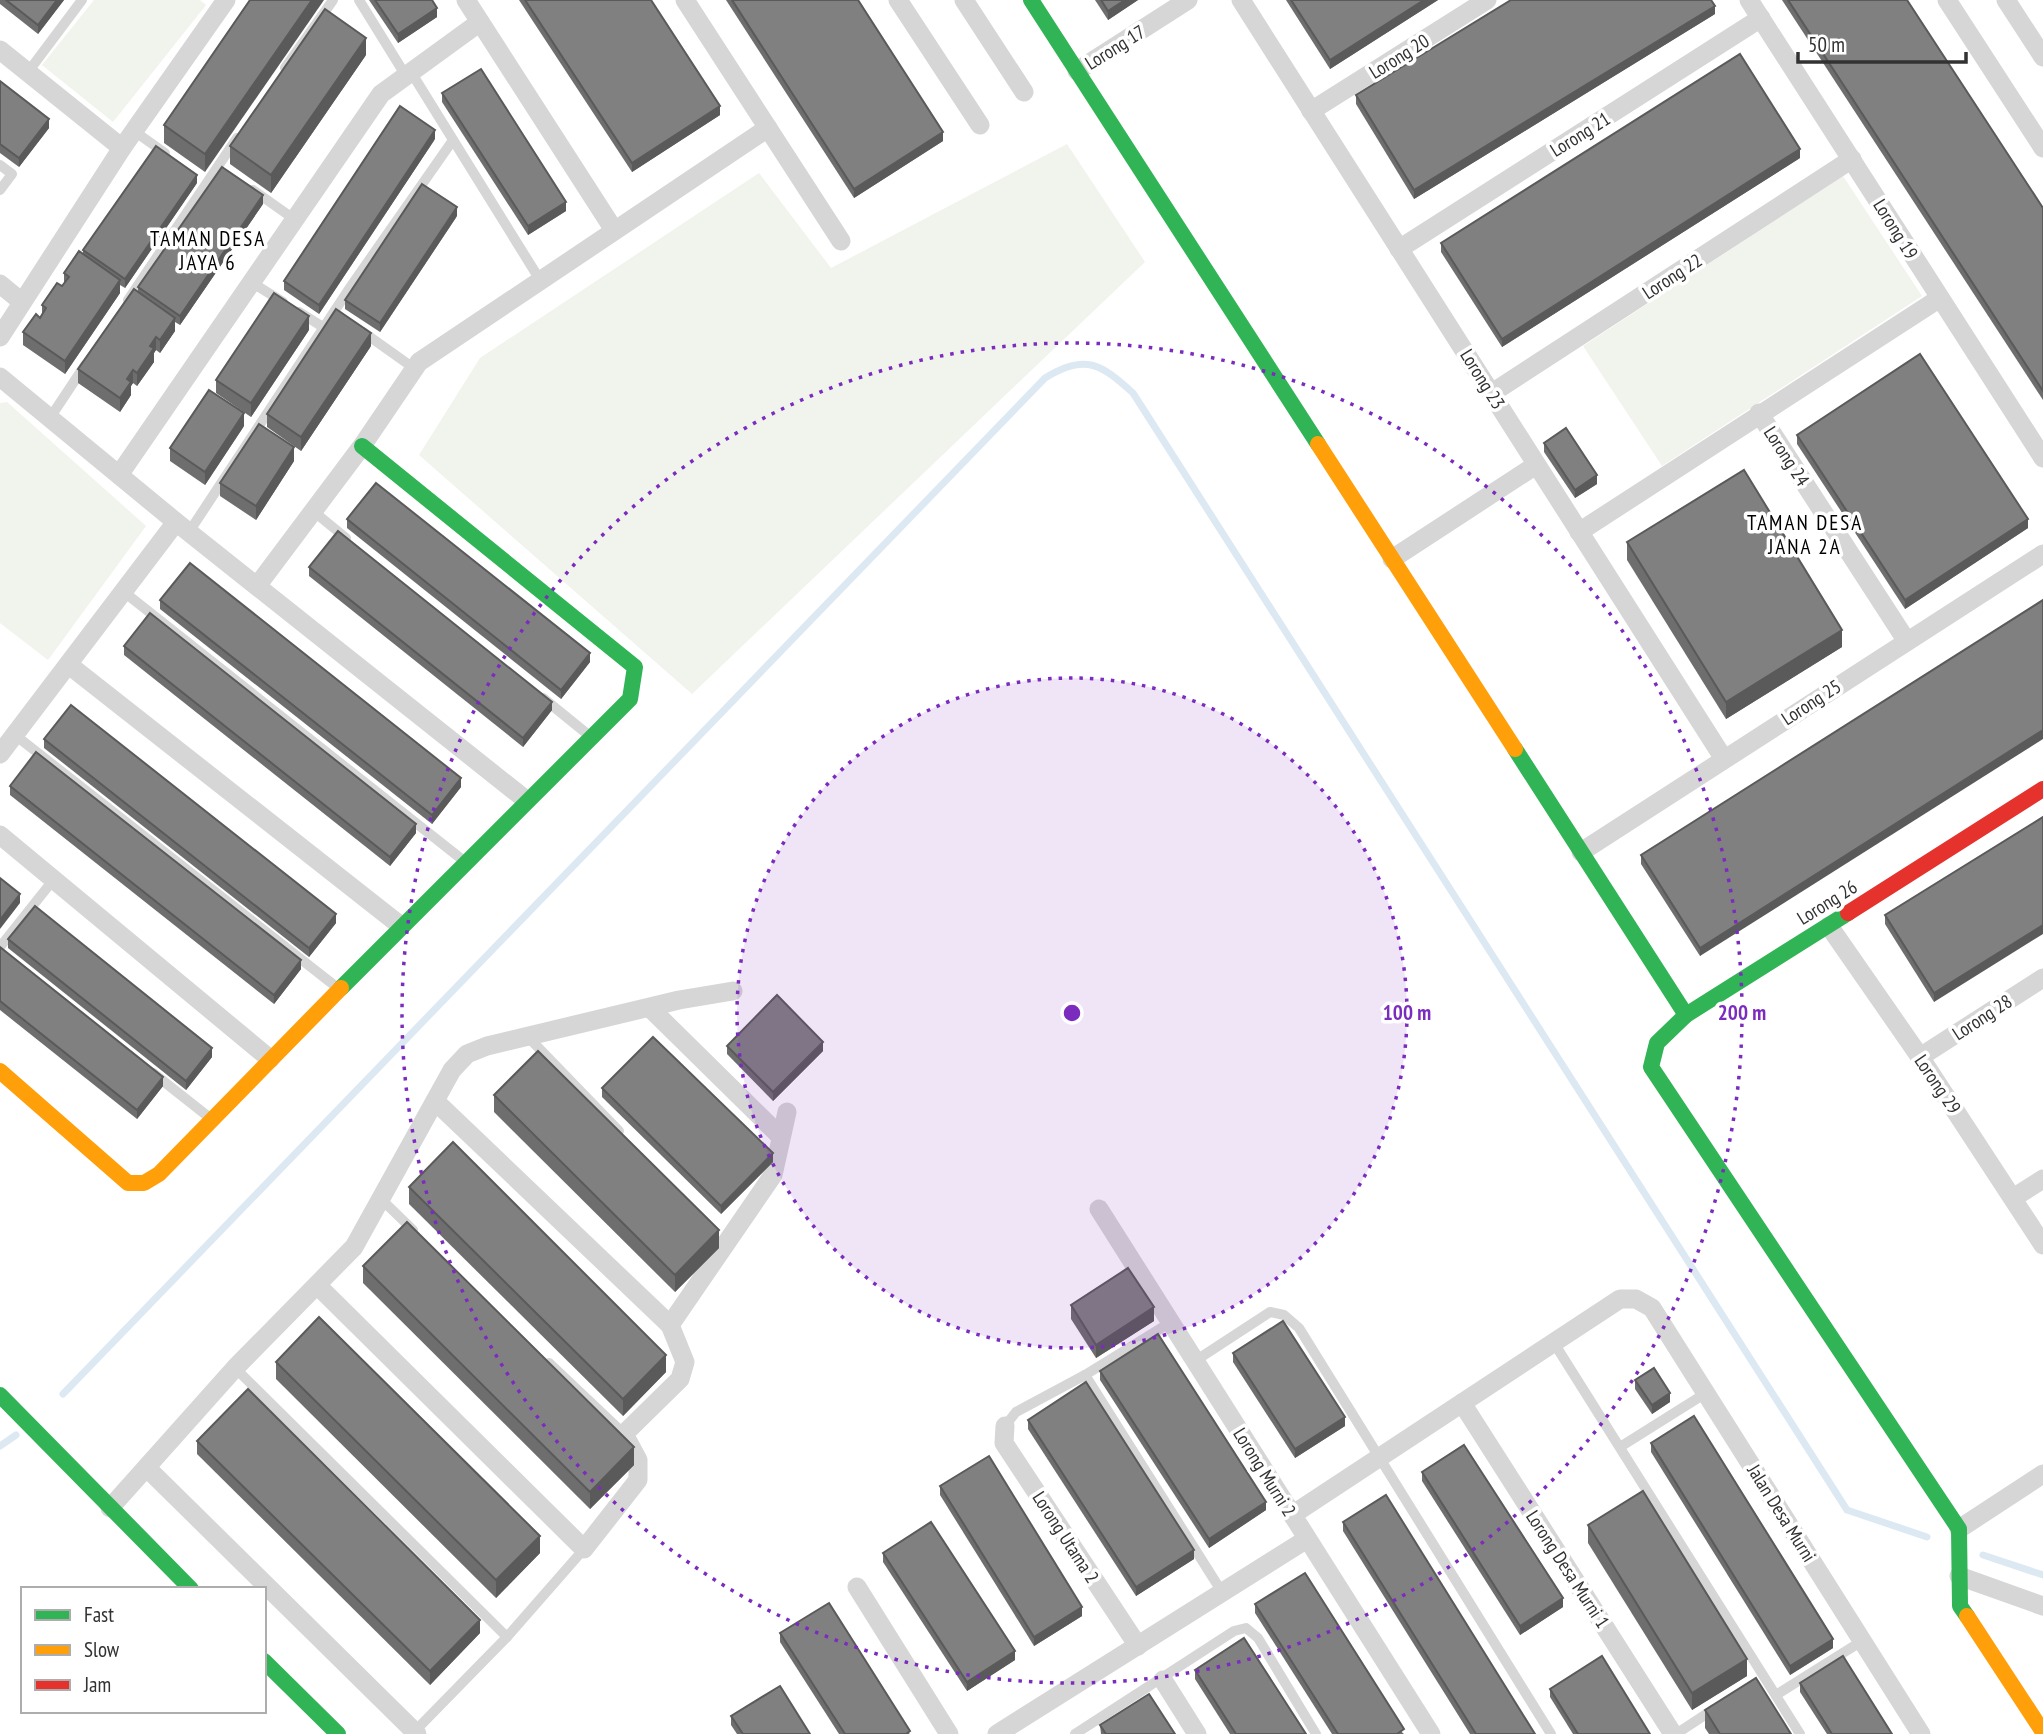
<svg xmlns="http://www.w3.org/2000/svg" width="2043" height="1734" font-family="'PT Sans Narrow',sans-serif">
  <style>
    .green { fill: #f1f4ed }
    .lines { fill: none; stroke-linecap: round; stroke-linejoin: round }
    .stream { stroke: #dde9f2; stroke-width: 7 }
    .lane { stroke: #d6d6d6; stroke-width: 10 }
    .street { stroke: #d6d6d6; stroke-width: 19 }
    .fast { stroke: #30b455; stroke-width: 16 }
    .slow { stroke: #ff9f0a; stroke-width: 16 }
    .jam { stroke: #e5322d; stroke-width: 16 }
    .wall { fill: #6e6e6e }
    .shaded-wall { fill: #5a5a5a }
    .building { fill: #808080; stroke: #5a5a5a; stroke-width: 2 }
    .ring { fill: none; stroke: #7b2cbf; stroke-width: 3.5; stroke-dasharray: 3.5 7 }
    .labels { text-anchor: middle; stroke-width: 7; stroke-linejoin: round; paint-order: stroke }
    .street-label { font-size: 19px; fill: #323232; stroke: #fff }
    .neighbourhood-label { font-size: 21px; letter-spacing: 2px; fill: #000; stroke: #fff }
    .centre { fill: #7b2cbf; stroke: #fff; stroke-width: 3.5 }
    .ring-label { font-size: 21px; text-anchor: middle; font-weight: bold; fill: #7b2cbf; stroke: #fff; stroke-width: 7; stroke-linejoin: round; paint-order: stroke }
  </style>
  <rect width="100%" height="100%" fill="#fff"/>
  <!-- green -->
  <g class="green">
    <path d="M94 0H200L206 5 113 122 42 65Z"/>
    <path d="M1067 144 1145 262 692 694 419 455 480 358 759 173 831 268Z"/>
    <path d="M1843 176 1922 296 1662 466 1583 346Z"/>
    <path d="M7 402 146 526 48 660 0 623V403Z"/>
  </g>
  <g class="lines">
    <!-- stream -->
    <g class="stream">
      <path d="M63 1394 1045 378C1085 353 1101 364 1133 393L1847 1510 1927 1537"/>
      <path d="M0 1446 16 1435"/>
      <path d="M1983 1555 2043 1575"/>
    </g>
    <!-- lane -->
    <g class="lane">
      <path d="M359 0 406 76"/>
      <path d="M285 68 333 0"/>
      <path d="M28 72 82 0"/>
      <path d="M411 72 540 280"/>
      <path d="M134 131 165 153"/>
      <path d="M0 165 12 174 0 190"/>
      <path d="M253 190 294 219"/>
      <path d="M251 282 283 302"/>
      <path d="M128 300 237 138"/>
      <path d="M299 312 323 327"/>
      <path d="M363 332 415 369"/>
      <path d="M50 418 85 365"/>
      <path d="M313 511 346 538"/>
      <path d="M189 532 351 286 453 140"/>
      <path d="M124 592 464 861"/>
      <path d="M543 698 591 737"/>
      <path d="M15 735 339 989"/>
      <path d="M0 947 54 879"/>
      <path d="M529 1038 619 1131"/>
      <path d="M153 1073 210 1118"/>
      <path d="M381 1199 413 1230"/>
      <path d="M1554 1343 1800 1734"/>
      <path d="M1195 1361 1270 1312 1284 1315 1299 1328 1551 1734"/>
      <path d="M549 1363 624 1434"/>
      <path d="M235 1368 507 1637"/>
      <path d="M1085 1375 1222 1592"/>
      <path d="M1005 1426 1016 1412 1085 1375 1171 1322"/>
      <path d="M1620 1447 1706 1393"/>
      <path d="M1776 1695 1862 1641"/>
      <path d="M415 1731 507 1637 584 1549"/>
      <path d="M1075 1734 1234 1631 1246 1628 1258 1638 1316 1734"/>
      <path d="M1676 1734 1714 1709"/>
    </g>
    <!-- street -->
    <g class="street">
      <path d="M466 0 614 230"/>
      <path d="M685 0 841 241"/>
      <path d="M898 0 980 125"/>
      <path d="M964 0 1024 92"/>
      <path d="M1241 0 1724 759"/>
      <path d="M1749 0 2043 458"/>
      <path d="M1947 0 2043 148"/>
      <path d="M2006 0 2043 57"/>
      <path d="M0 50 122 148"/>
      <path d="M1077 71 1188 0"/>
      <path d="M1311 111 1487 0"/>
      <path d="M1399 249 1761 18"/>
      <path d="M0 284 22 302"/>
      <path d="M0 337 122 148 226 0"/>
      <path d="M0 377 176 522 526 800"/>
      <path d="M1492 393 1852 159"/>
      <path d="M1759 413 1906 640"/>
      <path d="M119 475 381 94 480 22"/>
      <path d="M1579 532 1940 298"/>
      <path d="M1392 559 1536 465"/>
      <path d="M257 586 362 446 419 362 768 128"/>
      <path d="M69 665 401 926"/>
      <path d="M0 754 176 522"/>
      <path d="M0 835 270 1059"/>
      <path d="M1581 852 2043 554"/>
      <path d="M1829 926 1920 1057 2043 1245"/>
      <path d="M650 1008 780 1136"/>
      <path d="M1920 1057 2043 978"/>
      <path d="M435 1101 670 1325"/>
      <path d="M2013 1198 2043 1179"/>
      <path d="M1099 1209 1431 1734"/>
      <path d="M318 1286 584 1549 638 1480V1460L624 1434 680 1379 685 1362 670 1325 773 1175 787 1112"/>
      <path d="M1462 1403 1673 1734"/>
      <path d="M1005 1426 1004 1443 1138 1646"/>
      <path d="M147 1468 417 1734"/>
      <path d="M110 1508 235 1368 354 1247 452 1070 467 1054 487 1046 679 1000 733 991"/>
      <path d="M1292 1515 1620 1299H1636L1652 1308 1921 1734"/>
      <path d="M1959 1529 2043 1474"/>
      <path d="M1959 1576 2043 1606"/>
      <path d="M857 1587 949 1734"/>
      <path d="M1163 1680 1197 1734"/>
      <path d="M997 1734 1307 1539"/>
    </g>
    <!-- fast -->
    <g class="fast">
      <path d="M1031 0 1318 444"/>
      <path d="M1515 749 1686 1015"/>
      <path d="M1848 913 1686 1015 1657 1043 1651 1067 1959 1529 1960 1606 1967 1616"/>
      <path d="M341 988 630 699 635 667 362 446"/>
      <path d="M0 1395 191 1589"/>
      <path d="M264 1661 338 1734"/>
    </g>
    <!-- slow -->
    <g class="slow">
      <path d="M1318 444 1515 749"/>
      <path d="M0 1071 128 1183H144L159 1174 341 988"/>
      <path d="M1967 1616 2043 1732"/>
    </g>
    <!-- jam -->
    <path class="jam" d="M1848 913 2043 789"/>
  </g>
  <!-- wall -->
  <g class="wall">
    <path d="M0 0H64L38 34 0 4Z"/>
    <path d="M250 0 205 172 164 143V125Z"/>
    <path d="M369 0H432L437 17 398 43Z"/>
    <path d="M519 0H651L720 115 632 172Z"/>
    <path d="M726 0H858L943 141 854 198Z"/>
    <path d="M1095 0H1138L1108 20Z"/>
    <path d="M1286 0H1438L1330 69Z"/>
    <path d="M1782 0H1907L2043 208V400Z"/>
    <path d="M1715 14 1414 199 1356 104V95Z"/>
    <path d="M366 55 271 193 230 164V146Z"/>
    <path d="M0 81 49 128 19 167 0 153Z"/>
    <path d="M442 93 566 211 528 235 442 102Z"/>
    <path d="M435 139 319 314 284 290V281Z"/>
    <path d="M1800 158 1502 347 1441 252V243Z"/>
    <path d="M197 183 125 288 120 285V293L65 374 23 345V332L40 318 42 315V305L62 286 64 284V273L83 254V250Z"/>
    <path d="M263 204 180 325 175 322V331L160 353 156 350 154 353V362L137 386 133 383 131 386V395L120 412 78 383V369L138 292V287Z"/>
    <path d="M457 216 380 332 345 309V300Z"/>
    <path d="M309 330 251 417 216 393V380Z"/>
    <path d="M371 346 301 451 267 427V414Z"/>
    <path d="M244 426 205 485 170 461V448Z"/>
    <path d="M1797 435 2028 528 1905 609 1797 444Z"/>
    <path d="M1544 443 1597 484 1575 498 1544 452Z"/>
    <path d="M294 461 256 520 220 496V483Z"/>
    <path d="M347 519 590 662 561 699 347 528Z"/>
    <path d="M1627 542 1842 647 1726 719 1627 560Z"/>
    <path d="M309 567 552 710 523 747 309 576Z"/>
    <path d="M160 600 461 787 432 824 160 609Z"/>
    <path d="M2043 600 1700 956 1641 864V855Z"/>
    <path d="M124 646 416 833 390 866 124 655Z"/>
    <path d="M44 739 336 923 309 957 44 748Z"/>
    <path d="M10 786 301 969 274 1004 10 795Z"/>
    <path d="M2043 817 1934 1002 1885 924V915Z"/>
    <path d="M8 939 212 1057 186 1090 8 948Z"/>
    <path d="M0 947 163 1086 137 1119 0 1010Z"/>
    <path d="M727 1046 823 1051 773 1101 727 1054Z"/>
    <path d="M602 1088 773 1162 721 1214 602 1097Z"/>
    <path d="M494 1095 719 1248 675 1292 494 1112Z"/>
    <path d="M409 1187 666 1372 623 1416 409 1204Z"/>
    <path d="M363 1266 634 1465 590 1509 363 1283Z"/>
    <path d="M1071 1305 1154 1321 1096 1358 1071 1319Z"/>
    <path d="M1233 1353 1345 1426 1295 1458 1233 1362Z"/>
    <path d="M276 1362 540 1553 496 1598 276 1379Z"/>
    <path d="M1100 1371 1266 1510 1209 1548 1100 1380Z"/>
    <path d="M1635 1380 1670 1402 1652 1414 1635 1389Z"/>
    <path d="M1028 1420 1194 1559 1136 1596 1028 1429Z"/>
    <path d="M197 1441 480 1633 430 1685 197 1454Z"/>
    <path d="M1651 1443 1833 1648 1790 1675 1651 1452Z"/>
    <path d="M1422 1472 1563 1607 1520 1635 1422 1481Z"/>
    <path d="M940 1486 1082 1616 1034 1646 940 1495Z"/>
    <path d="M1343 1522 1535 1734H1470L1343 1531Z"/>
    <path d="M1588 1525 1747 1676 1692 1710 1588 1543Z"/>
    <path d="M883 1553 1015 1660 967 1691 883 1562Z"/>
    <path d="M1255 1604 1404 1734H1332L1255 1613Z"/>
    <path d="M780 1633 910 1734H839L780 1642Z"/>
    <path d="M1195 1670 1306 1734H1230L1195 1679Z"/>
    <path d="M1800 1683 1892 1734H1827L1800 1692Z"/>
    <path d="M1550 1689 1650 1734H1573L1550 1697Z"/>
    <path d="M1705 1710 1791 1734H1709L1705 1728Z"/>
    <path d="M731 1716 810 1734H737L731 1725Z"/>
    <path d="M1100 1725 1175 1734H1101Z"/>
  </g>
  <!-- shaded-wall -->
  <g class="shaded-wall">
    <path d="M57 0H64L38 34V25Z"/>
    <path d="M312 0H324L205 172V154Z"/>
    <path d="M1125 0H1138L1108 20V11Z"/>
    <path d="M1424 0H1438L1330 69V60Z"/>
    <path d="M1715 6V14L1414 199V190Z"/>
    <path d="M437 8V17L398 43V34Z"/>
    <path d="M366 38V55L271 193V175Z"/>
    <path d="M720 106V115L632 172V163Z"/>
    <path d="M49 119V128L19 167V158Z"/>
    <path d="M435 130V139L319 314V305Z"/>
    <path d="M943 132V141L854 198V189Z"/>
    <path d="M1800 149V158L1502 347V339Z"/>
    <path d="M197 175V183L125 288V279Z"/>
    <path d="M263 195V204L180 325V316Z"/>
    <path d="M566 202V211L528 235V226Z"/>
    <path d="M457 207V216L380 332V323Z"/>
    <path d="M120 280V293L65 374V361Z"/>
    <path d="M309 316V330L251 417V403Z"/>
    <path d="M175 318V331L160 353V340Z"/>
    <path d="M371 333V346L301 451V437Z"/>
    <path d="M156 337V350L154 353V362L137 386V373L150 346Z"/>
    <path d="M133 370V383L131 386V395L120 412V398L127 379Z"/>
    <path d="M244 413V426L205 485V472Z"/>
    <path d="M294 447V461L256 520V506Z"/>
    <path d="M1597 475V484L1575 498V490Z"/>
    <path d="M2028 519V528L1905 609V600Z"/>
    <path d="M1842 630V647L1726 719V702Z"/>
    <path d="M590 653V662L561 699V690Z"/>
    <path d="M552 702V710L523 747V738Z"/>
    <path d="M2043 730V739L1700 956V948Z"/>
    <path d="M461 778V787L432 824V815Z"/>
    <path d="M416 824V833L390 866V857Z"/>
    <path d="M20 894V903L0 929V920Z"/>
    <path d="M336 914V923L309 957V948Z"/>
    <path d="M2043 925V934L1934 1002V993Z"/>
    <path d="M301 960V969L274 1004V995Z"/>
    <path d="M823 1042V1051L773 1101V1092Z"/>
    <path d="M212 1048V1057L186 1090V1081Z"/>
    <path d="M163 1077V1086L137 1119V1110Z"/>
    <path d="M773 1153V1162L721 1214V1206Z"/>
    <path d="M719 1230V1248L675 1292V1275Z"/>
    <path d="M1154 1307V1321L1096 1358V1345Z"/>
    <path d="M666 1355V1372L623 1416V1399Z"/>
    <path d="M1670 1393V1402L1652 1414V1405Z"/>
    <path d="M1345 1417V1426L1295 1458V1449Z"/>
    <path d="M634 1447V1465L590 1509V1492Z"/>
    <path d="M1266 1502V1510L1209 1548V1539Z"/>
    <path d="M540 1536V1553L496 1598V1580Z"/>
    <path d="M1194 1550V1559L1136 1596V1587Z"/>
    <path d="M1563 1598V1607L1520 1635V1626Z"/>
    <path d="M1082 1607V1616L1034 1646V1637Z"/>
    <path d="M480 1620V1633L430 1685V1671Z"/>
    <path d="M1833 1639V1648L1790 1675V1666Z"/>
    <path d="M1015 1651V1660L967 1691V1682Z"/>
    <path d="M1747 1659V1676L1692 1710V1693Z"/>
  </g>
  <!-- building -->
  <g class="building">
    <path d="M6 0H57L38 25Z"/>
    <path d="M250 0H312L205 154 164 125Z"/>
    <path d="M375 0H432L437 8 398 34Z"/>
    <path d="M525 0H651L720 106 632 163Z"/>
    <path d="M732 0H858L943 132 854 189Z"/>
    <path d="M1101 0H1125L1108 11Z"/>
    <path d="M1291 0H1424L1330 60Z"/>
    <path d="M1511 0H1711L1715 6 1414 190 1356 95Z"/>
    <path d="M1788 0H1907L2043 208V391Z"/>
    <path d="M325 9 366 38 271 175 230 146Z"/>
    <path d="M1740 54 1800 149 1502 339 1441 243Z"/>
    <path d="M481 69 566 202 528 226 442 93Z"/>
    <path d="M0 81 49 119 19 158 0 144Z"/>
    <path d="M400 106 435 130 319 305 284 281Z"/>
    <path d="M156 146 197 175 125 279 83 250Z"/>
    <path d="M222 167 263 195 180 316 138 287Z"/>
    <path d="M422 184 457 207 380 323 345 300Z"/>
    <path d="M79 251 120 280 65 361 23 332 36 314 40 318 46 308 42 305 57 283 62 286 69 277 64 273Z"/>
    <path d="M134 289 175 318 160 340 156 337 150 346 154 348 137 373 133 370 127 379 131 382 120 398 78 369Z"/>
    <path d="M274 293 309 316 251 403 216 380Z"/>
    <path d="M336 309 371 333 301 437 267 414Z"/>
    <path d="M1920 354 2028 519 1905 600 1797 435Z"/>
    <path d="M209 390 244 413 205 472 170 448Z"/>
    <path d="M259 424 294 447 256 506 220 483Z"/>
    <path d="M1566 428 1597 475 1575 490 1544 443Z"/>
    <path d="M1744 470 1842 630 1726 702 1627 542Z"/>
    <path d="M376 483 590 653 561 690 347 519Z"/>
    <path d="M338 531 552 702 523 738 309 567Z"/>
    <path d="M190 563 461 778 432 815 160 600Z"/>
    <path d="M2043 600V730L1700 948 1641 855Z"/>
    <path d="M150 613 416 824 390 857 124 646Z"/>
    <path d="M71 705 336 914 309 948 44 739Z"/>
    <path d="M36 752 301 960 274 995 10 786Z"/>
    <path d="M2043 817V925L1934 993 1885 915Z"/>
    <path d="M0 878 20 894 0 920Z"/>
    <path d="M35 906 212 1048 186 1081 8 939Z"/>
    <path d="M0 947 163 1077 137 1110 0 1001Z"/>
    <path d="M777 995 823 1042 773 1092 727 1046Z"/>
    <path d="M653 1037 773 1153 721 1206 602 1088Z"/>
    <path d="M538 1051 719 1230 675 1275 494 1095Z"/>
    <path d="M453 1142 666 1355 623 1399 409 1187Z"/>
    <path d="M407 1222 634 1447 590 1492 363 1266Z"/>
    <path d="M1128 1268 1154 1307 1096 1345 1071 1305Z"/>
    <path d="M319 1317 540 1536 496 1580 276 1362Z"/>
    <path d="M1283 1321 1345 1417 1295 1449 1233 1353Z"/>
    <path d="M1158 1334 1266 1502 1209 1539 1100 1371Z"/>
    <path d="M1654 1368 1670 1393 1652 1405 1635 1380Z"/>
    <path d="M1086 1382 1194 1550 1136 1587 1028 1420Z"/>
    <path d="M248 1389 480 1620 430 1671 197 1441Z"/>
    <path d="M1694 1416 1833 1639 1790 1666 1651 1443Z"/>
    <path d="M1464 1445 1563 1598 1520 1626 1422 1472Z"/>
    <path d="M989 1456 1082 1607 1034 1637 940 1486Z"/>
    <path d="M1643 1491 1747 1659 1692 1693 1588 1525Z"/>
    <path d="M1386 1495 1535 1734H1476L1343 1522Z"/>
    <path d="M931 1522 1015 1651 967 1682 883 1553Z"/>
    <path d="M1305 1573 1404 1729 1397 1734H1338L1255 1604Z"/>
    <path d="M829 1603 910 1731 906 1734H845L780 1633Z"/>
    <path d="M1244 1638 1306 1734H1236L1195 1670Z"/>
    <path d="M1602 1656 1650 1734H1578L1550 1689Z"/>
    <path d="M1843 1656 1892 1734H1832L1800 1683Z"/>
    <path d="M1756 1678 1791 1734H1720L1705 1710Z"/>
    <path d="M780 1686 810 1734H743L731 1716Z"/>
    <path d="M1149 1694 1175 1734H1106L1100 1725Z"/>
  </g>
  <!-- distance rings -->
  <circle cx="1072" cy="1013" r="335" fill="#7b2cbf" fill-opacity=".12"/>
  <g class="ring">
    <circle cx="1072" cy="1013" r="335"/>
    <circle cx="1072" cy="1013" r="670"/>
  </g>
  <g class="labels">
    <!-- street labels -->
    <g class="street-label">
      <text transform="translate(1115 47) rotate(-32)" y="7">Lorong 17</text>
      <text transform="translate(1399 56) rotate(-32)" y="7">Lorong 20</text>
      <text transform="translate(1580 134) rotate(-32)" y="7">Lorong 21</text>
      <text transform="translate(1896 229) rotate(58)" y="7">Lorong 19</text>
      <text transform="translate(1672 276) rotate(-33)" y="7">Lorong 22</text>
      <text transform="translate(1483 379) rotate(58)" y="7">Lorong 23</text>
      <text transform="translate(1787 456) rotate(57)" y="7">Lorong 24</text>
      <text transform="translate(1811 702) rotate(-33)" y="7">Lorong 25</text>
      <text transform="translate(1827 902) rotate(-32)" y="7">Lorong 26</text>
      <text transform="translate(1982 1017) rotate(-33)" y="7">Lorong 28</text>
      <text transform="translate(1938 1084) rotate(56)" y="7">Lorong 29</text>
      <text transform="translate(1265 1472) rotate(58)" y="7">Lorong Murni 2</text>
      <text transform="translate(1782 1513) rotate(58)" y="7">Jalan Desa Murni</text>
      <text transform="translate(1066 1537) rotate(57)" y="7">Lorong Utama 2</text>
      <text transform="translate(1568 1569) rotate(57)" y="7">Lorong Desa Murni 1</text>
    </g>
    <!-- neighbourhood labels -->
    <g class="neighbourhood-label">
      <text x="208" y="246">TAMAN DESA<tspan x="208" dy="24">JAYA 6</tspan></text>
      <text x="1805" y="530">TAMAN DESA<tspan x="1805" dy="24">JANA 2A</tspan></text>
    </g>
  </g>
  <circle cx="1072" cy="1013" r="10" class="centre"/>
  <g class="ring-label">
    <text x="1407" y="1020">100 m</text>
    <text x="1742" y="1020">200 m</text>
  </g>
  <!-- legend -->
  <rect x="21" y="1587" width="245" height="126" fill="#ffffff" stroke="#adadad" stroke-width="2"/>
  <rect x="35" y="1610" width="35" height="10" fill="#30b455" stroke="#adadad" stroke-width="2"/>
  <text x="84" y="1622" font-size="21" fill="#323232">Fast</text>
  <rect x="35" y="1645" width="35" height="10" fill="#ff9f0a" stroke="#adadad" stroke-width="2"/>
  <text x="84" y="1657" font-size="21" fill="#323232">Slow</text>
  <rect x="35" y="1680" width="35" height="10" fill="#e5322d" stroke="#adadad" stroke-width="2"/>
  <text x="84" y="1692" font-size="21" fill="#323232">Jam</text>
  <!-- scale -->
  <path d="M1798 52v10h168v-10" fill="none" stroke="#323232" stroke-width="3.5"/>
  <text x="1808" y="52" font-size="21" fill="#323232" stroke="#ffffff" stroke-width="5" paint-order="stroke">50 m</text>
</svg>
